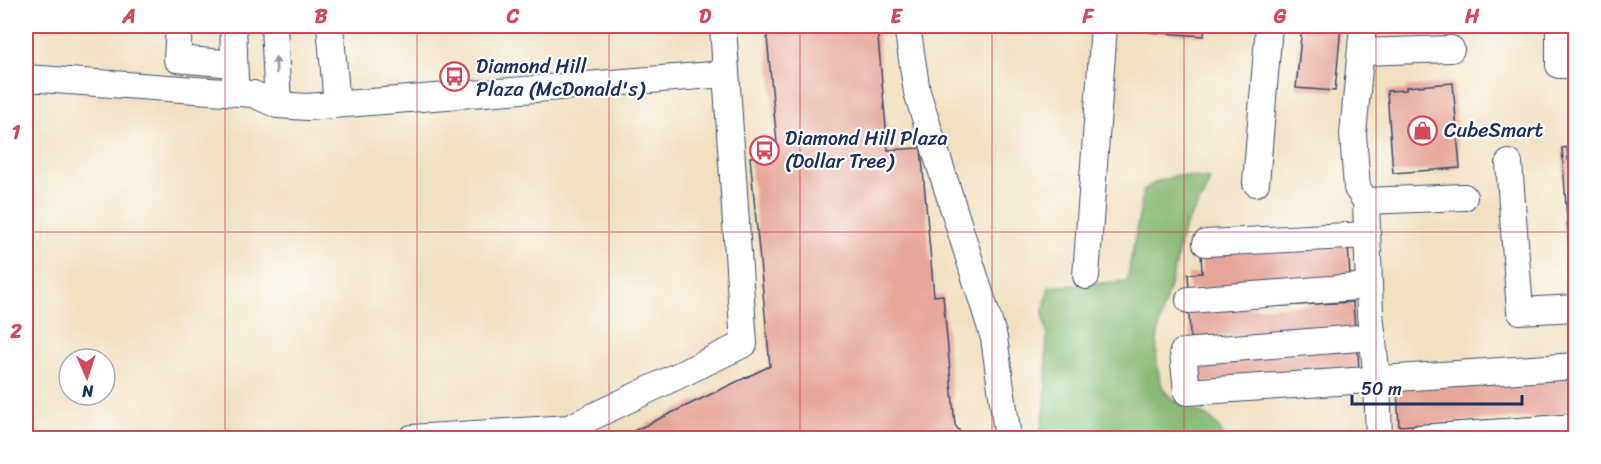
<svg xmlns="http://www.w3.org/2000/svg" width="1601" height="464" font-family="Sriracha,sans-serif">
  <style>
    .forest { fill: #8aba74; stroke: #527469; stroke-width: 1.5 }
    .building { fill: #e5a597 }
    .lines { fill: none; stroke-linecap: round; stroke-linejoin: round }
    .minor-casing { stroke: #3b4a6d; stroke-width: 28 }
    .minor { stroke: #fff; stroke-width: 26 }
    .oneway { fill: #8d97ae }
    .grid { fill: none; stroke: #d1495b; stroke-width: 1.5; stroke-opacity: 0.55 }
    .labels { text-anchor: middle; stroke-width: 4.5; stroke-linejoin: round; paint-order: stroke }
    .poi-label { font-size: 20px; fill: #1b2f5e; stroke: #fff; text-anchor: start }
    .neatline { fill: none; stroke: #d1495b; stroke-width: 2 }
    .grid-label { font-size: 20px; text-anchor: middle; font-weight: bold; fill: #d1495b }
  </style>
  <rect width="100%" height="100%" fill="#fff"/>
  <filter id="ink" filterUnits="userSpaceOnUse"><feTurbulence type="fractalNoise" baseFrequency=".0167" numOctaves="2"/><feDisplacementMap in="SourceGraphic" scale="12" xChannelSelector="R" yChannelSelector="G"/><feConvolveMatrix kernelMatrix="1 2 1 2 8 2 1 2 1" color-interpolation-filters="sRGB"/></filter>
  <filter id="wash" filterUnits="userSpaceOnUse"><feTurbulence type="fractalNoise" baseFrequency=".008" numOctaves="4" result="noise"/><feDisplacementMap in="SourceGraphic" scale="24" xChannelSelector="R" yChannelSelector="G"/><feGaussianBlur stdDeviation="1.35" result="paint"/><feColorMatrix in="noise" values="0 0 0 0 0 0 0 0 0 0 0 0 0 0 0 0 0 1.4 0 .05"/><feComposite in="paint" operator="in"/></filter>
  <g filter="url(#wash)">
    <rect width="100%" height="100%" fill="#f0e0c0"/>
    <!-- forest -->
    <path class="forest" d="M1178 175 1210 179C1205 198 1191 213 1183 231 1179 241 1179 252 1176 263 1168 298 1151 333 1158 371 1159 376 1160 383 1163 388 1179 415 1209 402 1224 438H1039L1045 408 1047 332 1043 313 1049 287 1127 281 1144 190 1156 182Z"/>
    <g id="blocks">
      <!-- building -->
      <g class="building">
        <path d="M98 26H115V28L98 27Z"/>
        <path d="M766 26H877L888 150 921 148 934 296 943 295 955 425 964 438H619L770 366 750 157 778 154Z"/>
        <path d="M1149 26H1205L1204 36 1148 32Z"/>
        <path d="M1302 26H1341L1335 91 1296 88Z"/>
        <path d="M1453 83 1460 168 1393 173 1387 91 1406 90V87Z"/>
        <path d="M1567 147 1568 160H1576V276L1571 277 1562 148Z"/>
        <path d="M1348 242 1350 278 1189 290 1188 274 1202 273 1201 253Z"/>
        <path d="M1353 302 1355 329 1190 338 1189 311Z"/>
        <path d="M1358 348 1359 372 1193 383 1191 358Z"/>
        <path d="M1576 376V414L1399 426 1397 388Z"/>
      </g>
    </g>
  </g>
  <g filter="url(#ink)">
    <use href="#blocks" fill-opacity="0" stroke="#3b4a6d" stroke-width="1.5"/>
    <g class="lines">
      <defs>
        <g id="minor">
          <path d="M179 26 177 59 234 64"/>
          <path d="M233 26 235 81"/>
          <path d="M274 26 278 105"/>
          <path d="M330 26 337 104"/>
          <path d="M907 26 917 92 994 338 1008 438"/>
          <path d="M1363 26 1353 134 1357 188 1366 201 1464 197"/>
          <path d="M1559 26V65H1576"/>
          <path d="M1361 52 1451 49"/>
          <path d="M26 78 253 94 278 105 307 107 725 74"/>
          <path d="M1509 163 1520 311 1576 308"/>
          <path d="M1256 183 1269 26"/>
          <path d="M1366 201 1370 314 1377 379 1379 438"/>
          <path d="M1206 243 1367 235"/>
          <path d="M1086 276 1104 26"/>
          <path d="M1189 300 1369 286"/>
          <path d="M1371 337 1183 352 1187 392 1576 366"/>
          <path d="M412 438 569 428 744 344 723 26"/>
          <path d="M1420 438 1576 427"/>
        </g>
      </defs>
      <!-- minor casing -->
      <use href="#minor" class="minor-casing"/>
      <!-- minor -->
      <use href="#minor" class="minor"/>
    </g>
    <!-- one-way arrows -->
    <defs><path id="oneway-solid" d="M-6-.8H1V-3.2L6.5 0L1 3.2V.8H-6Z" transform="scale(1.5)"/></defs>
    <use class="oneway" href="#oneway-solid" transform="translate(276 65) rotate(-93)"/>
  </g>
  <!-- grid -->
  <path class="grid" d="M225 26V438M417 26V438M609 26V438M800 26V438M992 26V438M1184 26V438M1376 26V438M26 232H1576"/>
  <!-- icons -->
  <defs>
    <symbol id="bus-ring" viewBox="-11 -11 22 22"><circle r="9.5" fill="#fff" stroke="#d1495b" stroke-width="1.5"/><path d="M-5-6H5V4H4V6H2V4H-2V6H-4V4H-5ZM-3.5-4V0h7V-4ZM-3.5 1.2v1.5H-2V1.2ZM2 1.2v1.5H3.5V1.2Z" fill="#d1495b"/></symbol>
    <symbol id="shop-ring" viewBox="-11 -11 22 22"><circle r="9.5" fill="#fff" stroke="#d1495b" stroke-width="1.5"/><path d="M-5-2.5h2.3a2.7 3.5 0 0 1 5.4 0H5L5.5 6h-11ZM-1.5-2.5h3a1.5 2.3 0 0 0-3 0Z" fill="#d1495b"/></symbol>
  </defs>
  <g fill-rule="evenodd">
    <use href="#bus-ring" x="438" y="60" width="33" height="33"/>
    <use href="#shop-ring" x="1406" y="114" width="33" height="33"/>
    <use href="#bus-ring" x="748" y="134" width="33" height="33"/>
  </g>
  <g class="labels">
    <!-- poi labels -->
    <g class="poi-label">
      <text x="476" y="73">Diamond Hill<tspan x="476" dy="23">Plaza (McDonald's)</tspan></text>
      <text x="1444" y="137">CubeSmart</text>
      <text x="785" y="145">Diamond Hill Plaza<tspan x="785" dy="23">(Dollar Tree)</tspan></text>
    </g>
  </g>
  <!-- margin -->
  <rect width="1601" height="464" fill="none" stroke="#fff" stroke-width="66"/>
  <!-- north arrow -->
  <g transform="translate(87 377) rotate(177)"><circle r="28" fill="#ffffff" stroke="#a4acbf" stroke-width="1.5"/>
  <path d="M0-4.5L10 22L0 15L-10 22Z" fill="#d1495b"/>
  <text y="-9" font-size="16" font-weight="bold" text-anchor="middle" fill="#1b2f5e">N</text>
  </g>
  <!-- scale -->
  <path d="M1352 395v9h170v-9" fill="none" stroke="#1b2f5e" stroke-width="3"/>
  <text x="1361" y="395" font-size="18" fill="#1b2f5e" stroke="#ffffff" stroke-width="4.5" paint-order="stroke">50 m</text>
  <rect x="33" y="33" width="1535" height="398" class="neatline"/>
  <g class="grid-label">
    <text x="129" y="23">A</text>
    <text x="321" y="23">B</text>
    <text x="513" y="23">C</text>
    <text x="705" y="23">D</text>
    <text x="896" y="23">E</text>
    <text x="1088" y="23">F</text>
    <text x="1280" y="23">G</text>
    <text x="1472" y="23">H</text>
    <text x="16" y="139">1</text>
    <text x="16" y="338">2</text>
  </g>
</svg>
